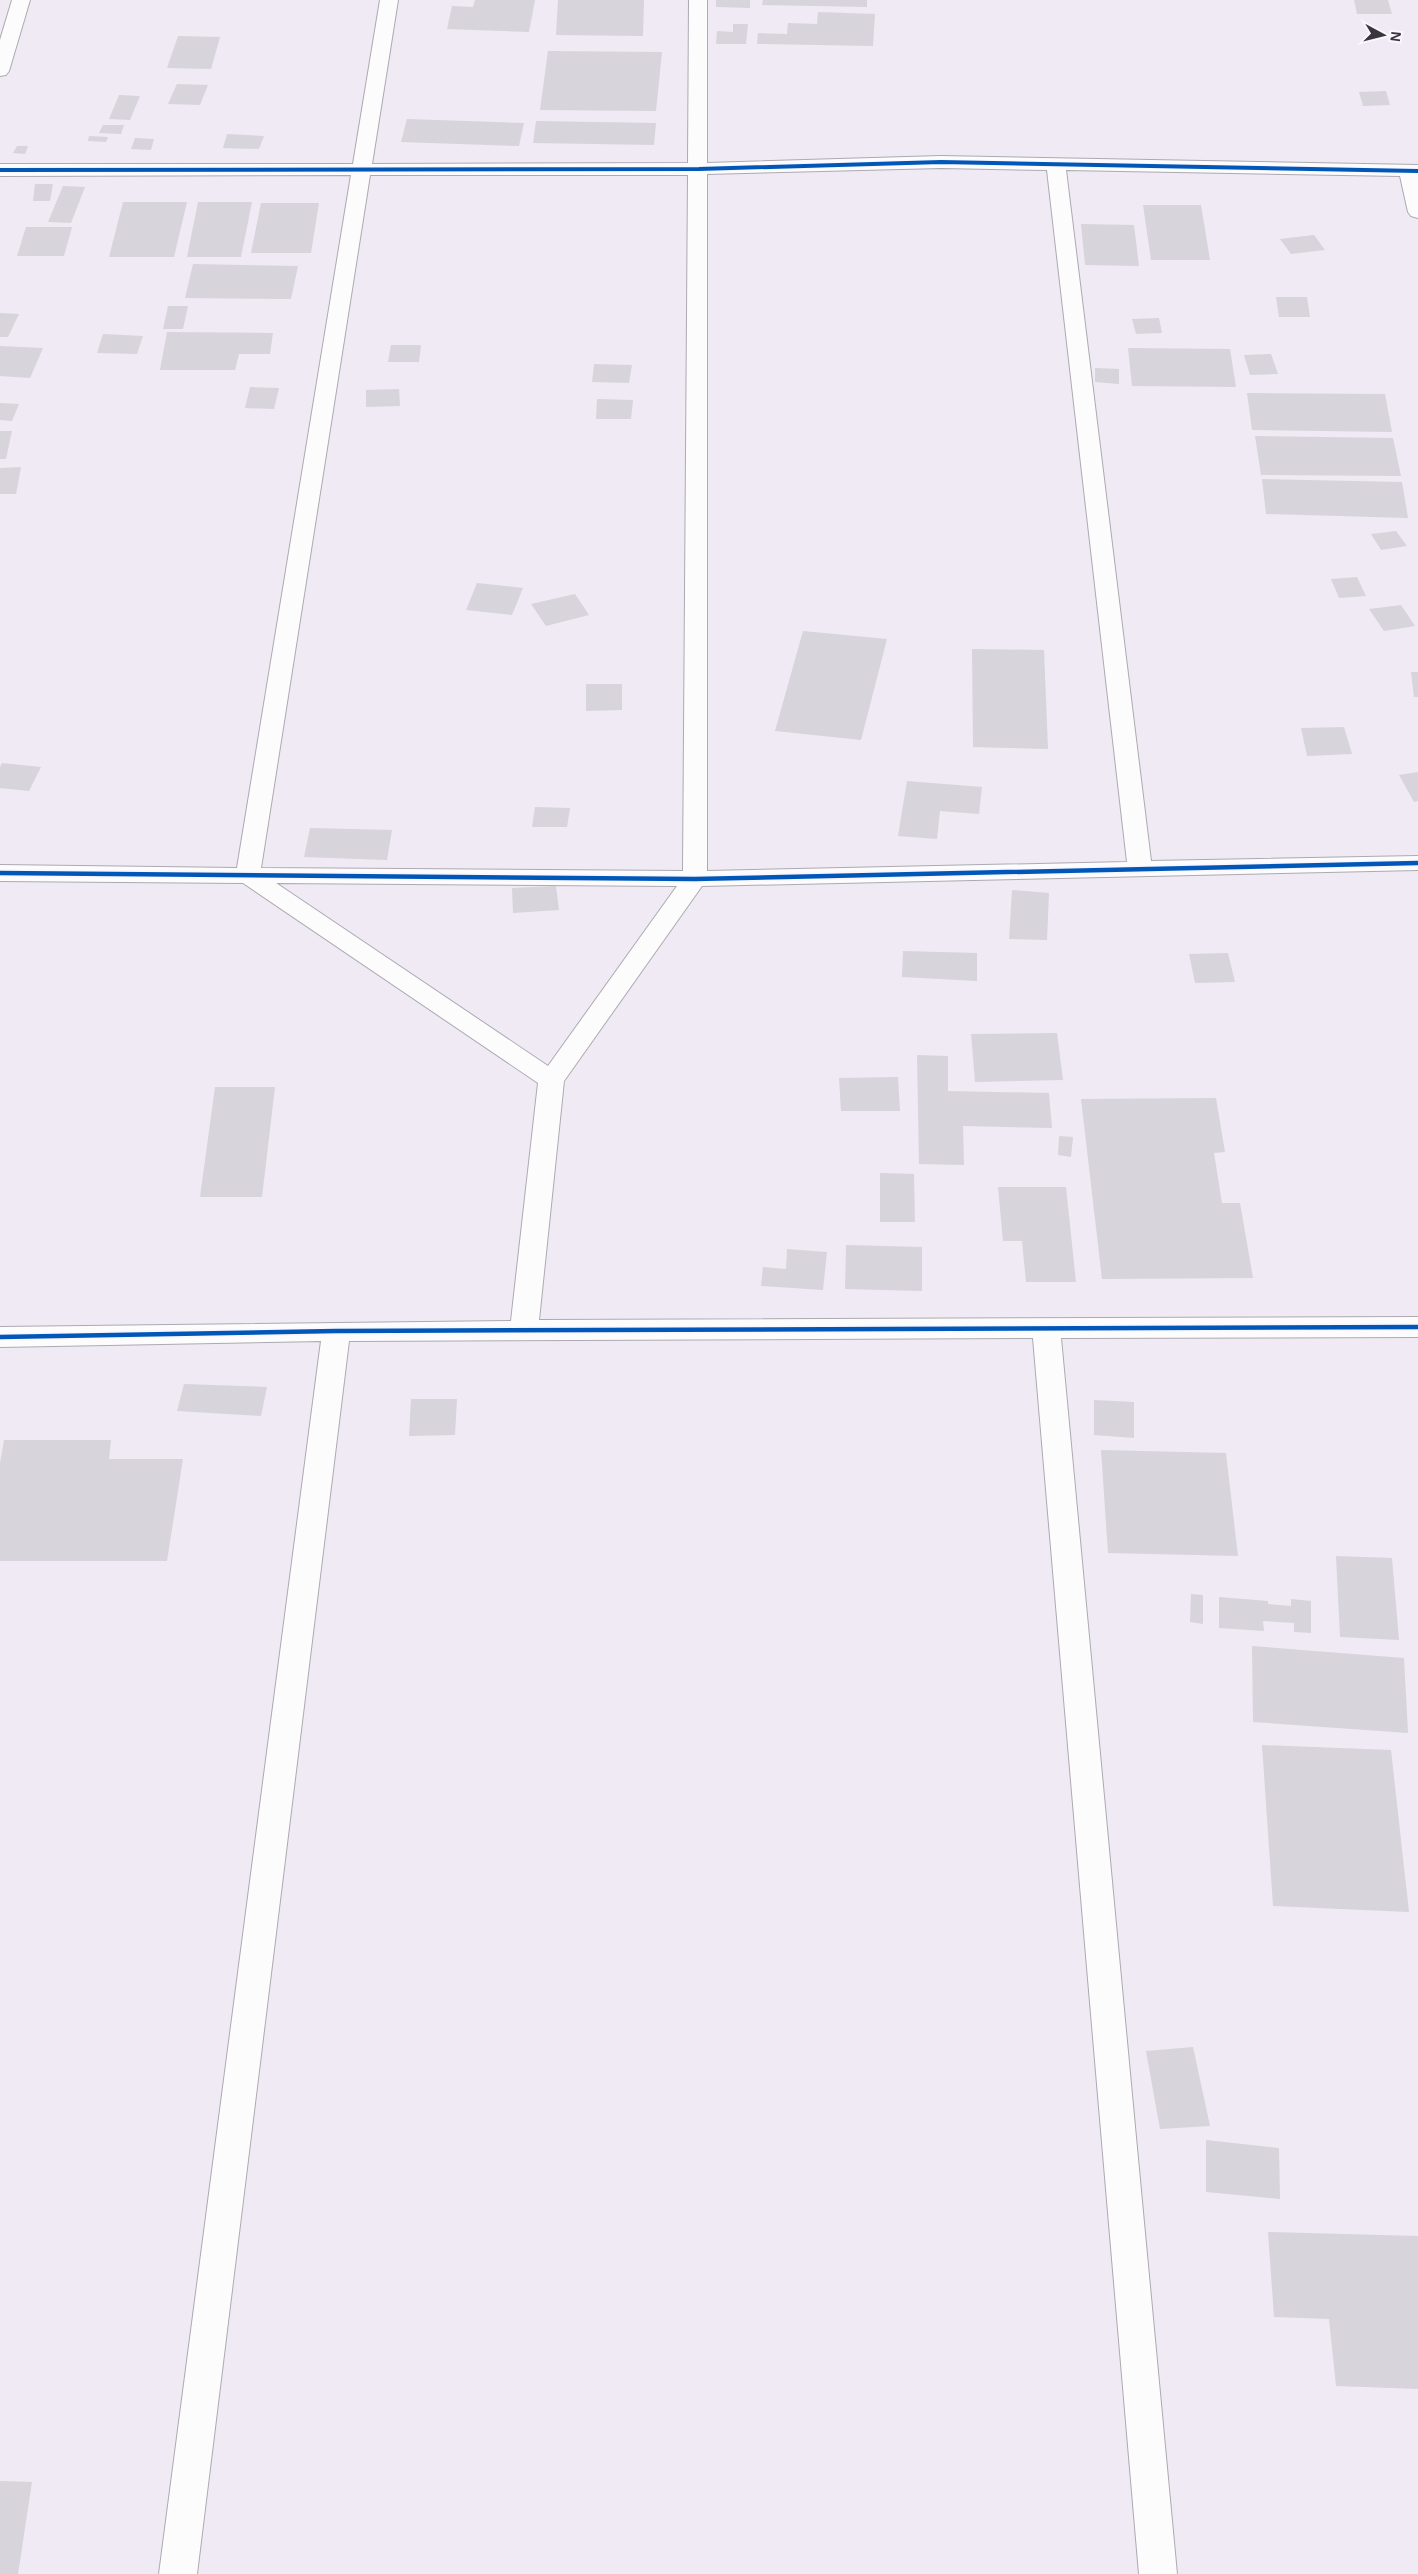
<svg xmlns="http://www.w3.org/2000/svg" width="1418" height="2574" font-family="Arial,sans-serif">
  <style>
    .building { fill: #d7d4db }
    .lines { fill: none; stroke-linecap: round; stroke-linejoin: round }
    .minor-casing { stroke: #ada9b1; stroke-width: 2 }
    .minor { fill: #fdfcfd; fill-rule: evenodd }
    .cycleway-far1-casing { stroke: #f9f6fd; stroke-width: 6 }
    .cycleway-casing { stroke: #f9f6fd; stroke-width: 8 }
    .cycleway-far1 { stroke: #0057b8; stroke-width: 4 }
    .cycleway { stroke: #0057b8; stroke-width: 4.5 }
  </style>
  <rect width="100%" height="100%" fill="#efeaf4"/>
  <!-- building -->
  <g class="building">
    <path d="M475 0H535L529 32 447 29 452 6 473 7Z"/>
    <path d="M558 0H644L643 36 556 35Z"/>
    <path d="M716 0H750V8L716 7Z"/>
    <path d="M763 0H867V7L762 5Z"/>
    <path d="M1354 0H1388L1392 14H1357Z"/>
    <path d="M818 12 875 14 873 46 757 44 758 33 787 34 788 23 817 24Z"/>
    <path d="M733 24H748L746 44H716L717 31 733 32Z"/>
    <path d="M178 36 220 37 211 69 167 68Z"/>
    <path d="M548 51 662 52 656 111 540 110Z"/>
    <path d="M177 84 208 85 200 105 168 104Z"/>
    <path d="M1386 91 1390 105 1363 106 1359 92Z"/>
    <path d="M119 95 140 96 130 120 109 119Z"/>
    <path d="M407 119 524 123 519 146 401 142Z"/>
    <path d="M536 121 656 123 654 145 533 143Z"/>
    <path d="M103 125H124L121 134 99 133Z"/>
    <path d="M227 134 264 136 259 149 223 148Z"/>
    <path d="M89 136 108 137 106 142 88 141Z"/>
    <path d="M135 138 154 139 151 150 131 149Z"/>
    <path d="M17 146H28L25 154 13 153Z"/>
    <path d="M35 184H53L50 201H33Z"/>
    <path d="M63 186 85 187 71 223 48 222Z"/>
    <path d="M123 202H187L174 257H109Z"/>
    <path d="M198 202H252L241 257H187Z"/>
    <path d="M261 203H319L311 253H251Z"/>
    <path d="M1143 205H1201L1210 260H1151Z"/>
    <path d="M1081 224 1134 225 1139 266 1085 265Z"/>
    <path d="M26 227H72L64 256H17Z"/>
    <path d="M1314 235 1325 250 1291 254 1280 239Z"/>
    <path d="M193 264 298 266 291 299 185 298Z"/>
    <path d="M1276 297H1307L1310 317H1279Z"/>
    <path d="M168 306H188L183 329H163Z"/>
    <path d="M0 313 19 314 8 337H0Z"/>
    <path d="M1159 318 1162 333 1136 334 1132 319Z"/>
    <path d="M167 332 273 333 270 354H239L235 370H160Z"/>
    <path d="M103 334 143 336 137 354 97 353Z"/>
    <path d="M391 345H421L419 362H388Z"/>
    <path d="M0 346 43 348 30 378 0 376Z"/>
    <path d="M1128 348 1230 349 1236 387 1132 386Z"/>
    <path d="M1271 354 1278 374 1250 375 1244 355Z"/>
    <path d="M594 364 632 365 629 383 592 382Z"/>
    <path d="M1095 368 1119 369V384L1095 382Z"/>
    <path d="M250 387 279 388 274 409 245 408Z"/>
    <path d="M399 389 400 406 366 407V390Z"/>
    <path d="M1247 393 1385 394 1392 432 1252 430Z"/>
    <path d="M597 399 633 400 631 419H596Z"/>
    <path d="M0 403 19 404 12 421 0 420Z"/>
    <path d="M0 431H12L6 459H0Z"/>
    <path d="M1255 436 1393 438 1401 476 1261 475Z"/>
    <path d="M21 467 16 494H0V468Z"/>
    <path d="M1262 479 1402 482 1408 518 1266 514Z"/>
    <path d="M1396 531 1407 546 1381 550 1371 534Z"/>
    <path d="M1357 577 1366 596 1339 598 1331 579Z"/>
    <path d="M477 583 523 588 512 615 466 610Z"/>
    <path d="M575 594 589 615 546 626 531 604Z"/>
    <path d="M1401 605 1415 626 1384 631 1369 609Z"/>
    <path d="M803 631 887 639 861 740 775 731Z"/>
    <path d="M972 649 1044 650 1048 749 973 747Z"/>
    <path d="M1411 672H1418V697H1414Z"/>
    <path d="M586 684H622V710L586 711Z"/>
    <path d="M1344 727 1352 754 1307 756 1301 728Z"/>
    <path d="M2 763 41 767 29 791 0 788V767Z"/>
    <path d="M1418 772V801L1414 802 1399 775Z"/>
    <path d="M907 781 982 787 979 814 940 811 937 839 898 836Z"/>
    <path d="M535 807 570 808 567 827H532Z"/>
    <path d="M310 828 392 830 387 860 304 857Z"/>
    <path d="M556 886 559 910 513 913 512 888Z"/>
    <path d="M1012 890 1049 893 1047 940 1009 939Z"/>
    <path d="M903 951 977 953V981L902 977Z"/>
    <path d="M1228 953 1235 982 1195 983 1189 954Z"/>
    <path d="M1057 1033 1063 1080 975 1082 971 1034Z"/>
    <path d="M917 1055 948 1056V1091L1049 1093 1052 1128 963 1126 964 1165 919 1164Z"/>
    <path d="M898 1077 900 1111H841L839 1078Z"/>
    <path d="M215 1087H275L262 1197H200Z"/>
    <path d="M1216 1098 1225 1152 1214 1153 1222 1203H1240L1253 1278 1102 1279 1081 1099Z"/>
    <path d="M1059 1136 1073 1137 1071 1157 1058 1155Z"/>
    <path d="M880 1173 914 1174 915 1222H880Z"/>
    <path d="M998 1187H1066L1076 1282H1026L1022 1241H1003Z"/>
    <path d="M846 1245 922 1247V1291L845 1289Z"/>
    <path d="M787 1249 827 1252 823 1290 761 1286 763 1267 786 1269Z"/>
    <path d="M184 1384 267 1387 261 1416 177 1411Z"/>
    <path d="M411 1399H457L455 1435 409 1436Z"/>
    <path d="M1094 1400 1134 1402V1438L1094 1435Z"/>
    <path d="M4 1440H111L109 1459H183L167 1561H0V1463Z"/>
    <path d="M1101 1450 1226 1453 1238 1556 1108 1553Z"/>
    <path d="M1336 1556 1392 1558 1399 1640 1340 1637Z"/>
    <path d="M1191 1594 1203 1595V1624L1190 1622Z"/>
    <path d="M1219 1597 1268 1601V1604L1291 1606V1599L1311 1601V1633L1294 1632V1623L1263 1621 1264 1631 1219 1628Z"/>
    <path d="M1252 1646 1404 1658 1408 1733 1253 1722Z"/>
    <path d="M1262 1745 1391 1750 1409 1912 1273 1906Z"/>
    <path d="M1193 2047 1210 2126 1160 2129 1146 2051Z"/>
    <path d="M1206 2140 1279 2148 1280 2199 1206 2192Z"/>
    <path d="M1268 2232 1418 2236V2389L1336 2386 1329 2319 1274 2317Z"/>
    <path d="M0 2481 32 2482 18 2574H0Z"/>
  </g>
  <g class="lines">
    <defs>
      <g id="minor">
        <path d="M12 0H30L9 71 6 75 0 76V40Z"/>
        <path d="M380 0H398L372 164 688 163 689 0H707V163L941 156 1418 165V218L1411 216 1408 212 1400 176 1066 170 1151 861 1418 856V870L702 886 564 1081 539 1320 1418 1317V1337L1061 1338 1177 2574H1139L1033 1338 349 1341 197 2574H159L321 1341 0 1347V1327L511 1321 538 1083 243 883 0 881V865L237 868 351 175 0 176V164H353ZM941 168 1047 170 1127 862 707 871V174ZM370 175H688L683 871 261 868ZM276 883 677 886 548 1066Z"/>
      </g>
    </defs>
    <!-- minor casing -->
    <use href="#minor" class="minor-casing"/>
    <!-- minor -->
    <use href="#minor" class="minor"/>
    <defs>
      <path id="cycleway-far1" d="M0 170 699 169 941 162 1418 171"/>
      <g id="cycleway">
        <path d="M0 873 695 879 1418 863"/>
        <path d="M0 1337 336 1331 1418 1327"/>
      </g>
    </defs>
    <!-- cycleway-far1 casing -->
    <use href="#cycleway-far1" class="cycleway-far1-casing"/>
    <!-- cycleway casing -->
    <use href="#cycleway" class="cycleway-casing"/>
    <!-- cycleway-far1 -->
    <use href="#cycleway-far1" class="cycleway-far1"/>
    <!-- cycleway -->
    <use href="#cycleway" class="cycleway"/>
  </g>
  <!-- north arrow -->
  <g transform="translate(1383 35) rotate(97)" stroke="#f9f6fd" stroke-width="4" paint-order="stroke">
  <path d="M0-4L9 19L0 12L-9 19Z" fill="#39363d"/>
  <text y="-8" font-size="14" font-weight="bold" text-anchor="middle" fill="#39363d">N</text>
  </g>
</svg>
